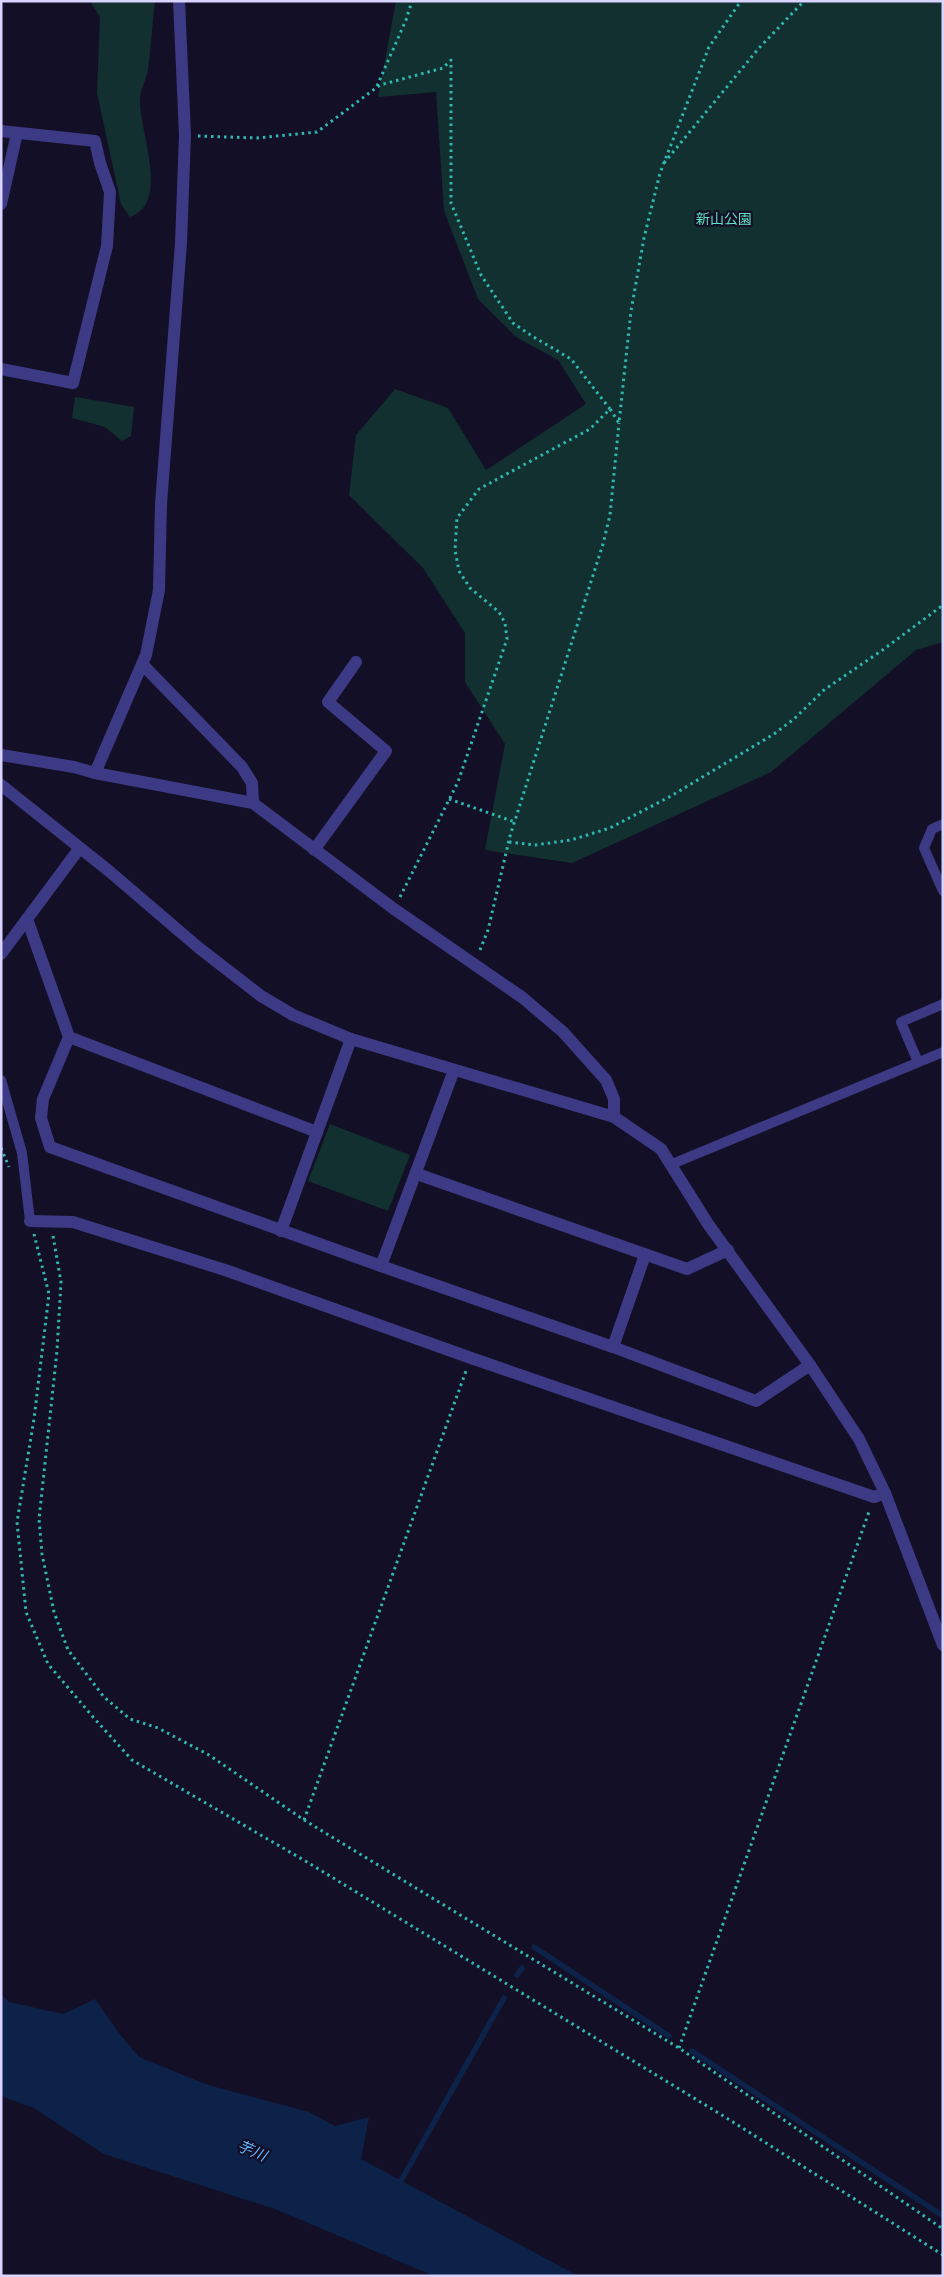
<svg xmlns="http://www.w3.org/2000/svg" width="944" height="2277" font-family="'Roboto Condensed','Noto Sans JP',sans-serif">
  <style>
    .green { fill: #12302f }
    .water { fill: #0c2248 }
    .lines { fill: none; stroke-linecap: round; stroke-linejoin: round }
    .stream { stroke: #0c2248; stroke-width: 5.5 }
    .path { stroke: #2fb8b0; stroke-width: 3; stroke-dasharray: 2.5 4; stroke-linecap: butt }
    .service { stroke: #3d3a85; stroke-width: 10 }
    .minor { stroke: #3d3a85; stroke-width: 12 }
    .tertiary { stroke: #3d3a85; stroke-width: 12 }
    .labels { text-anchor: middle; stroke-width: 4.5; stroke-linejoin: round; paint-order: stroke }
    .park-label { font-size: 14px; fill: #5fe0c0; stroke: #130f26 }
    .water-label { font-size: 15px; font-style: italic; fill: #62b6ff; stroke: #130f26 }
  </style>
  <rect width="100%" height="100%" fill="#130f26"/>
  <!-- green -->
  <g class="green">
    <path d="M90 1H155C152 24 151 48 148 70 146 80 140 90 140 100 139 131 171 203 130 217L121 204 97 93 100 17Z"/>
    <path d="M396 1H943V642L916 650 771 772 572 863 485 850 505 744 465 682V633L423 568 349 495 356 435 395 389 448 408 486 470 586 404 558 360 516 337 478 299 444 211 436 92 378 97Z"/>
    <path d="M75 397 134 407 131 436 122 441 105 427 72 418Z"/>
    <path d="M330 1124 410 1155 388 1211 308 1181Z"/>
  </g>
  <!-- water -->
  <path class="water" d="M1 1994 9 2002 63 2014 95 1999 119 2033 139 2057 208 2085 309 2112 335 2126 369 2117 361 2159 578 2276H434L275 2209 104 2154 34 2108 1 2096Z"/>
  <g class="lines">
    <!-- stream -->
    <g class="stream">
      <path d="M534 1947 669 2036"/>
      <path d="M517 1975 522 1968"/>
      <path d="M692 2051 943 2216"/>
      <path d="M398 2186 504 1998"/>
    </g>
    <!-- path -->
    <g class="path">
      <path d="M377 86 406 20 412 1"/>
      <path d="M198 136 257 138 317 132 380 85 443 68 451 60V203L481 275 513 323 532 336 571 359 610 409"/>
      <path d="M664 163 759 48 804 1"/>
      <path d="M449 799 515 822"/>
      <path d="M509 842 535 845 571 840 610 828 671 796 774 734 794 719 824 690 884 649 943 605"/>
      <path d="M400 897 458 782 507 639 505 623 499 612 470 588 459 571 455 550 457 518 479 489 590 429 610 409 619 423 631 311 644 238 660 173 709 47 741 1"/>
      <path d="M480 950 488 930 510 836 603 544 610 515 619 423"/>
      <path d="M1 1148 9 1167"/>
      <path d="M34 1234 49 1294 34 1419 17 1522 26 1612 48 1664 93 1717 132 1760 307 1862 725 2117 943 2255"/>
      <path d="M53 1236 61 1282 57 1351 39 1519 42 1554 54 1612 68 1650 104 1697 130 1719 158 1728 209 1755 304 1820 679 2048 943 2229"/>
      <path d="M304 1820 466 1371"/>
      <path d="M679 2048 870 1509"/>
    </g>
    <!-- service -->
    <g class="service">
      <path d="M943 824 932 829 924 848 943 891"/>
      <path d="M918 1062 901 1022 943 1004"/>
      <path d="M1 1080 22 1153 30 1221"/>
      <path d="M672 1164 943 1052"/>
    </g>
    <!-- minor -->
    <g class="minor">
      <path d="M1 131 95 141 100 163 110 192 107 246 73 383 1 369"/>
      <path d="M1 204 17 133"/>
      <path d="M142 664 242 767 252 783 253 803"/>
      <path d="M1 755 74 767 95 773 253 803 394 909 523 998 563 1032 606 1080 614 1099V1117L351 1039 293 1015 261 996 199 948 109 871 1 785"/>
      <path d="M95 773 146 655 159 590 161 504 181 243 185 135 179 1"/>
      <path d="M314 850 386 751 328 702 356 662"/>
      <path d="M27 919 69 1037 43 1099 41 1118 50 1147 381 1266 454 1070"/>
      <path d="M1 954 79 849"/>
      <path d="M69 1037 317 1132"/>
      <path d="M417 1174 687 1269 728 1250"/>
      <path d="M30 1221 73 1222 228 1271 471 1358 874 1497 885 1493"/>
      <path d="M281 1231 351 1039"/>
      <path d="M381 1266 613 1347 756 1401 810 1365"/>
      <path d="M613 1347 645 1255"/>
    </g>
    <!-- tertiary -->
    <path class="tertiary" d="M614 1117 661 1149 708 1224 810 1365 859 1439 885 1493 943 1645"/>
  </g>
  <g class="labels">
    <!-- park labels -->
    <g class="park-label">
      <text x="724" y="224">新山公園</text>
    </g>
    <!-- water labels -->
    <g class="water-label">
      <text transform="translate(252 2151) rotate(23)" y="5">芋川</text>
    </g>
  </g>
  <!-- border -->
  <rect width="944" height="2277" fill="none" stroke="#d9d4ff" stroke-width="5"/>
</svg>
